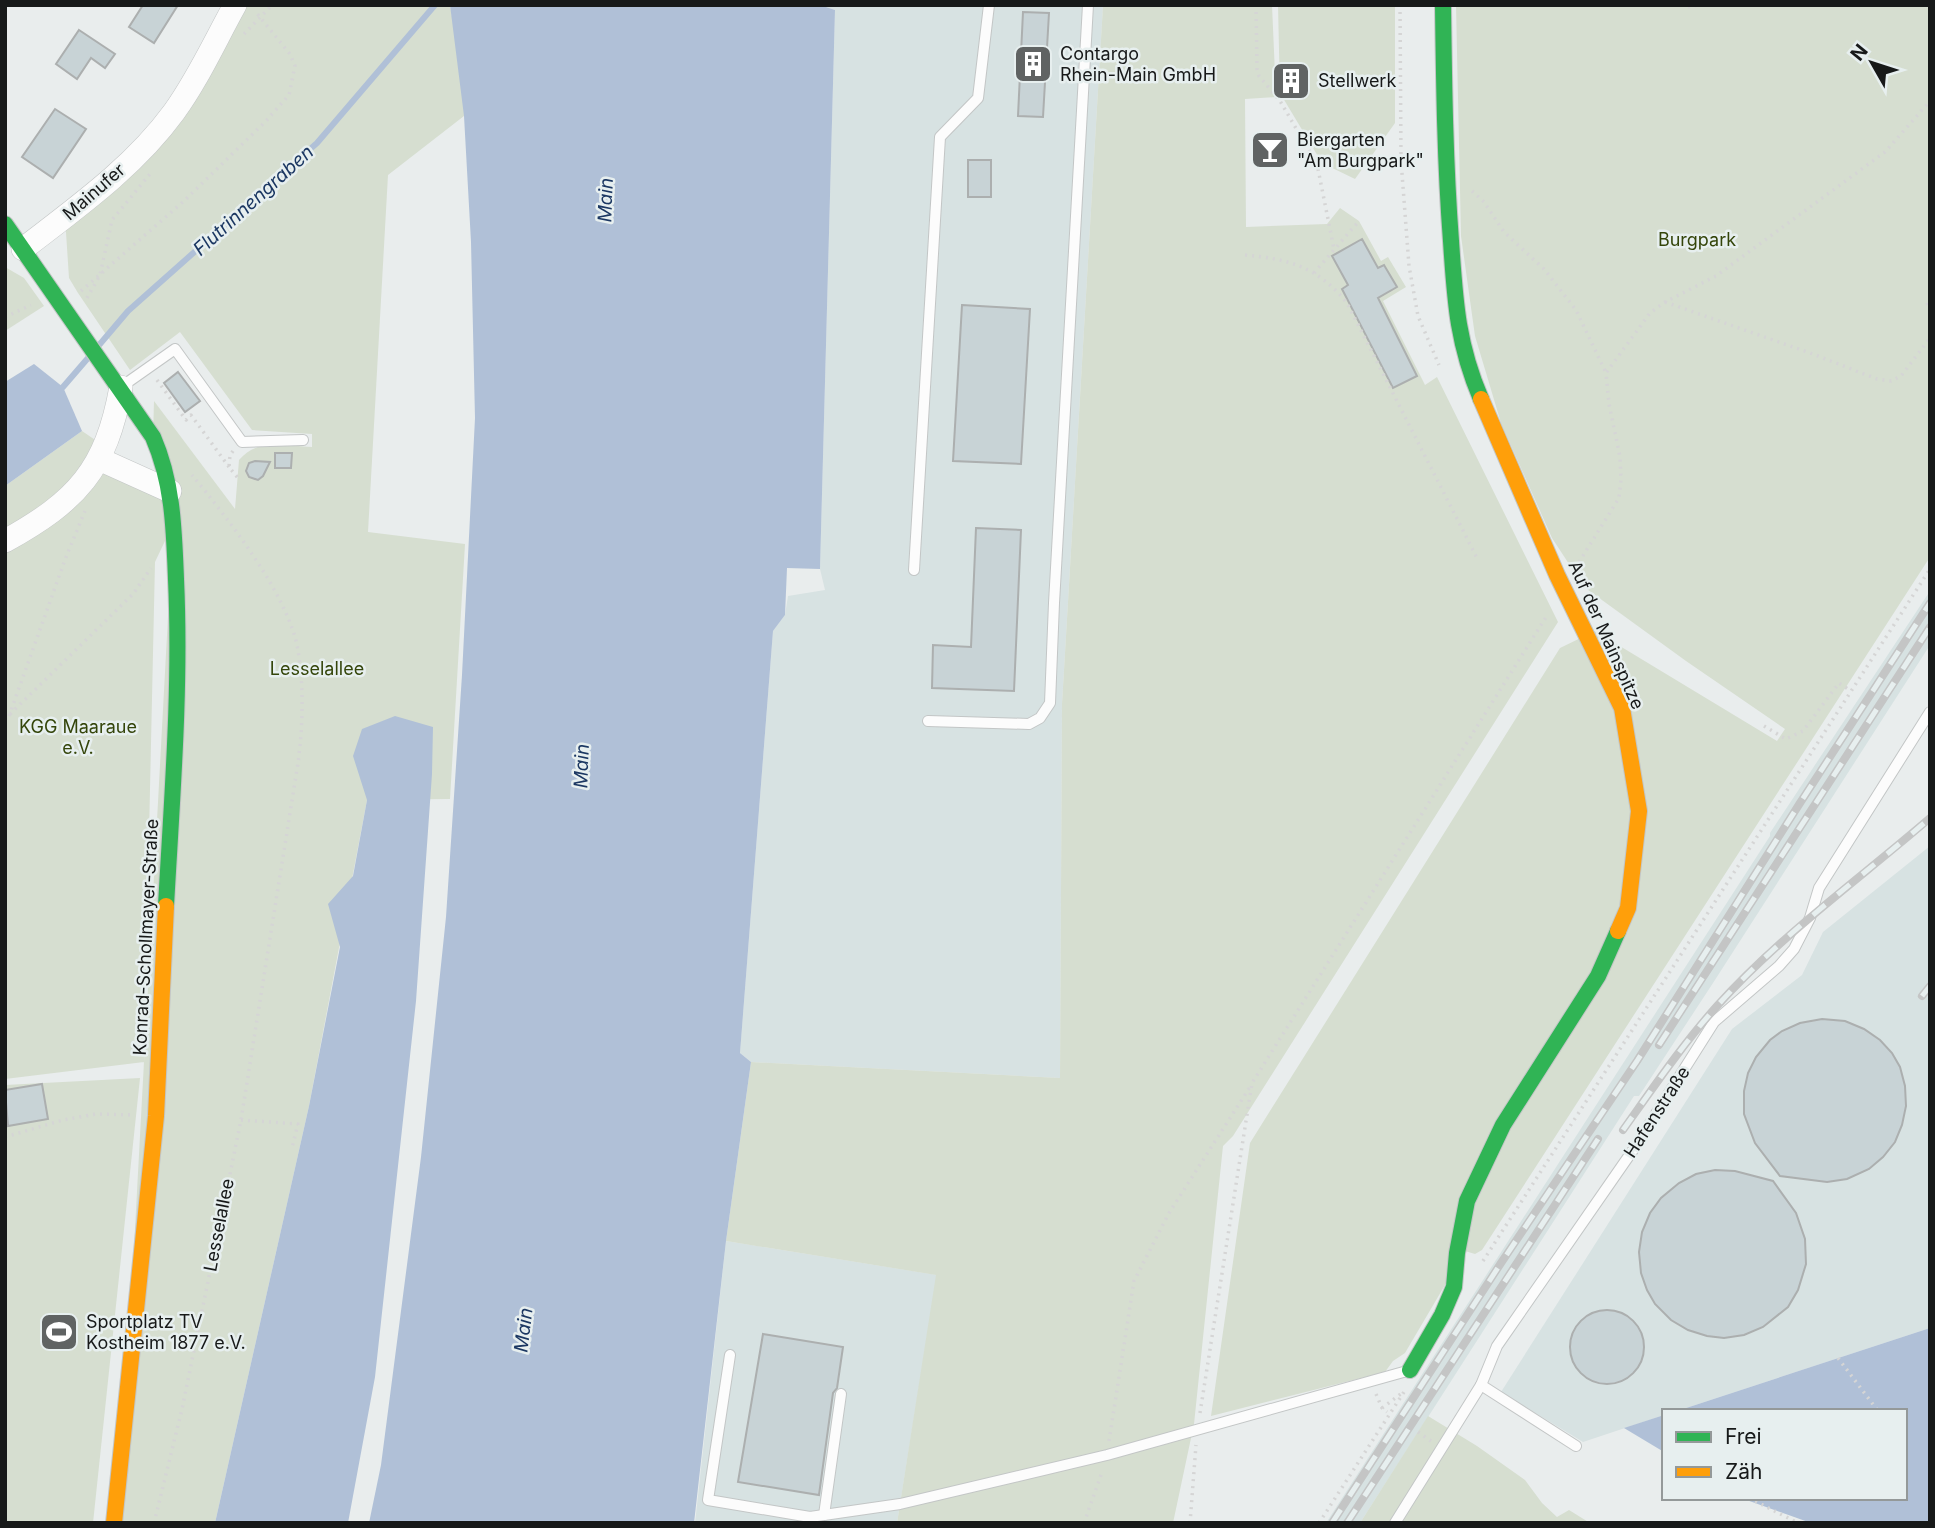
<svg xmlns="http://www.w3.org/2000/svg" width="1935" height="1528" font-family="Inter,sans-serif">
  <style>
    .built { fill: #d7e2e2 }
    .green { fill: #d6ded0 }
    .water { fill: #b0c0d7 }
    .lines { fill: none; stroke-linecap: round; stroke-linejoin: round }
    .stream { stroke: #b0c0d7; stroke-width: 6 }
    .building { fill: #c8d3d6; stroke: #acafaf; stroke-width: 2 }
    .lane-casing { stroke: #c3c6c6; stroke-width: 12 }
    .street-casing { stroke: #c3c6c6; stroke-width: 24 }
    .fast-casing { stroke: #c3c6c6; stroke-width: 18 }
    .slow-casing { stroke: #c3c6c6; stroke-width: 18 }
    .path { stroke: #d5d5d5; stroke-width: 3.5; stroke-dasharray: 2 5; stroke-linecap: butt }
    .lane { stroke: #fcfcfc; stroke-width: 10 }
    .street { stroke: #fcfcfc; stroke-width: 23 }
    .fast { stroke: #30b455; stroke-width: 16 }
    .slow { stroke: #ff9f0a; stroke-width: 16 }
    .rail-casing { stroke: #c4c5c5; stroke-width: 8 }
    .rail { stroke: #e7efef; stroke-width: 5; stroke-dasharray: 16; stroke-linecap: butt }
    .labels { text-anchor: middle; stroke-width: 5; stroke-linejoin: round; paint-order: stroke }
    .poi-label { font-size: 18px; fill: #171919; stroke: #e7efef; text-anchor: start }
    .street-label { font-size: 18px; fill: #171919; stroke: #e7efef }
    .park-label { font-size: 18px; fill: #34450a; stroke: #e7efef }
    .water-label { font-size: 19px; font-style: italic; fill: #1b3762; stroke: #e7efef }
  </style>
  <rect width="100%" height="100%" fill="#e9eded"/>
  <!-- built -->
  <g class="built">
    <path d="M820 5H1103L1062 704 1060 1078 751 1062 740 1053 773 631 785 615 788 596 825 590 820 569 835 10Z"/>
    <path d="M1930 591V645L1713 983 1639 1096H1634L1360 1523H1326L1770 836V833Z"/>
    <path d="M1930 846V1328L1677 1411H1664V1415L1583 1442 1501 1392 1732 1029 1802 975 1823 932Z"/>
    <path d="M726 1241 937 1275 897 1523H695Z"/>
  </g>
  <!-- green -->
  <g class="green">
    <path d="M235 5H450L465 92 464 116 388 175 368 532 465 544 450 799 367 800 309 1106 215 1523H114L123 1451 173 524 155 562 144 1062 5 1079V486L82 431 169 490 153 437 154 401 235 509 239 460C258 437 286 446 312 447V434L252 430 180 332 130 370 78 293 69 278 65 217 134 157Z"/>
    <path d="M1103 5H1272L1276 97 1245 99 1246 227 1327 224 1340 208 1359 221 1381 261 1388 257 1406 287 1383 301 1425 385 1437 377 1558 622 1233 1136 1223 1146 1194 1424 1173 1523H897L936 1275 726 1241 751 1062 1060 1078 1062 704Z"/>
    <path d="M1278 5H1395V123L1355 179 1322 163 1280 93Z"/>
    <path d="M1456 5H1930V557L1482 1250 1475 1254 1465 1251 1405 1353 1393 1361 1385 1372 1211 1416 1250 1143 1560 648 1595 631 1777 741 1785 729 1686 661 1584 587 1552 538 1501 423 1475 336 1461 236Z"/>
    <path d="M5 267 24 278 44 306 5 331Z"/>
    <path d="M140 1078 93 1523H5V1085Z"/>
    <path d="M1428 1416 1477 1446 1525 1480 1542 1503 1557 1517 1569 1510 1590 1523H1360Z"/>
  </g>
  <!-- water -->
  <g class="water">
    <path d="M450 5H820L835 10 820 569 787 568 785 615 773 631 740 1053 751 1062 726 1241 694 1523H369L381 1465 421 1157 446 917 462 675 475 418 471 242 464 116Z"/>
    <path d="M34 364 63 387 82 431 5 486V382Z"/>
    <path d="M395 716 433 727 432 774 416 1001 375 1377 348 1523H215L309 1106 340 947 328 904 353 876 367 800 353 756 362 729Z"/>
    <path d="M1930 1328V1523H1811L1741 1498H1905V1411H1677Z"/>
    <path d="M1664 1415V1452L1624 1428Z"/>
  </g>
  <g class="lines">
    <!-- stream -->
    <g class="stream">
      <path d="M100 344 128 311 317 143 435 5"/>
      <path d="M63 387 88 358"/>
    </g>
  </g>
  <!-- building -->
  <g class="building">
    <path d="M143 5H178L154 43 129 27Z"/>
    <path d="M1023 12 1049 13 1043 117 1018 116Z"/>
    <path d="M79 30 115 54 105 68 91 58 77 79 56 64Z"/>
    <path d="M55 109 86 129 53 178 22 157Z"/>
    <rect x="968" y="160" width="23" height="37"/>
    <path d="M1362 239 1378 268 1384 265 1397 287 1378 298 1417 376 1393 388 1342 289 1348 285 1332 256Z"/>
    <path d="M962 305 1030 309 1021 464 953 461Z"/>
    <path d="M178 372 200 401 185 412 164 383Z"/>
    <path d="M275 453H292L291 468H275Z"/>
    <path d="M255 461 270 462 263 476 258 480 249 477 246 471 249 463Z"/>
    <path d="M976 528 1021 530 1014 691 932 688 933 645 971 647Z"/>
    <path d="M1822 1019 1845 1021 1864 1029 1880 1040 1892 1053 1900 1067 1905 1086 1906 1106 1902 1125 1895 1142 1883 1157 1869 1169 1847 1179 1827 1182 1780 1176 1755 1143 1744 1114V1091L1748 1073 1756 1057 1770 1040 1782 1031 1800 1023Z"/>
    <path d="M42 1084 48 1119 8 1126 5 1090Z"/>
    <path d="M1715 1170 1735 1171 1773 1181 1796 1213 1805 1239 1806 1264 1798 1290 1788 1307 1763 1327 1744 1335 1724 1338 1707 1336 1688 1330 1671 1320 1655 1304 1647 1290 1641 1273 1639 1252 1642 1232 1650 1213 1661 1198 1679 1183 1696 1174Z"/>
    <circle cx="1607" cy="1347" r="37"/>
    <path d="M763 1334 843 1347 837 1388 833 1393 819 1495 738 1482Z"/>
  </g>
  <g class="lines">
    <defs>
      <g id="lane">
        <path d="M121 387 175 349 242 442 303 440"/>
        <path d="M914 570 940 137 978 98 989 5"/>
        <path d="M928 721 1029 724 1040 718 1050 703 1054 603 1088 5"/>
        <path d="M730 1355 708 1500 810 1517 900 1504 1107 1455 1407 1371"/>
        <path d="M1481 1385 1576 1446"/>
        <path d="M824 1515 841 1394"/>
        <path d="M1395 1523 1481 1385 1497 1346 1633 1150 1714 1022 1779 966 1794 949 1810 918 1819 888 1930 712"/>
      </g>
      <g id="street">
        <path d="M23 249C76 208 134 167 174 112 198 79 215 41 235 5"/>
        <path d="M99 459 170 491"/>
        <path d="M5 541C77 501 106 470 121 387"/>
      </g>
      <g id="fast">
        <path d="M1443 5C1444 84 1445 163 1451 241 1455 300 1457 343 1481 399"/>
        <path d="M5 224 153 437C173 483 174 529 176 579 181 688 172 797 166 906"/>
        <path d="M1410 1370 1442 1315 1454 1287 1457 1253 1467 1201 1503 1125 1598 976 1618 931"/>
      </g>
      <g id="slow">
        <path d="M1481 399 1557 575 1622 708 1639 811 1628 908 1618 931"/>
        <path d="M114 1523 156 1116 166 906"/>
      </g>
    </defs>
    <!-- lane casing -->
    <use href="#lane" class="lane-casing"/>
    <!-- street casing -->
    <use href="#street" class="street-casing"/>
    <!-- fast casing -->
    <use href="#fast" class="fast-casing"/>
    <!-- slow casing -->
    <use href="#slow" class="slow-casing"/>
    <!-- path -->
    <g class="path">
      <path d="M1256 5 1257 69 1259 76 1280 101 1317 164 1334 249"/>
      <path d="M1400 5 1401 160 1409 266 1418 316 1439 365"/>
      <path d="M1688 7 1699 5"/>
      <path d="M244 34 272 5"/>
      <path d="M1472 191 1484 202 1504 232 1544 269 1576 310 1606 373"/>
      <path d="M1245 255C1289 259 1318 267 1347 303L1477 558"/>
      <path d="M1314 273 1359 221"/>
      <path d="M81 291 184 201 266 121 289 95 295 66 290 54 255 11"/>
      <path d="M87 298 100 275 112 220 150 174"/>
      <path d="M1665 302 1813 354 1877 379 1891 381 1901 376 1930 338"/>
      <path d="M1927 303 1930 312"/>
      <path d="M5 317 31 305"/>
      <path d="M157 380 186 420 191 415 229 467"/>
      <path d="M233 451 230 455 229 467 238 478"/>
      <path d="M1579 562 1619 498 1621 480 1620 457 1609 404 1606 373 1650 313 1665 302 1716 276 1885 152 1930 101"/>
      <path d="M9 716 66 557 85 511"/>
      <path d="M5 719 133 594 151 568"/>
      <path d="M1764 726 1786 739 1803 731 1839 683 1851 691"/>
      <path d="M241 1120 298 1124 292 1148"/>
      <path d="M5 1137 63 1120 96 1114 133 1115"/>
      <path d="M1483 1261 1930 569"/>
      <path d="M1838 1358 1878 1411"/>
      <path d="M1376 1394 1382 1408 1387 1412"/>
      <path d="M1382 1408 1402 1393"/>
      <path d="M1200 1413 1252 1083 1548 614"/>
      <path d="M1418 1432 1431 1441"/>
      <path d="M1109 1441 1134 1281 1169 1213 1250 1087"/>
      <path d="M1749 1498 1798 1523"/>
      <path d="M154 1523 182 1409 241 1120 298 763C303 726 304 688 298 650 288 594 228 519 192 475"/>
      <path d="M1084 1523 1102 1472"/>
      <path d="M1190 1523 1196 1445"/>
      <path d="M1319 1523 1404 1392"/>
    </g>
    <!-- lane -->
    <use href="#lane" class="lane"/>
    <!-- street -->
    <use href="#street" class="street"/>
    <!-- fast -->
    <use href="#fast" class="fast"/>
    <!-- slow -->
    <use href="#slow" class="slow"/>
    <defs>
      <g id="rail">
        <path d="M1922 996 1930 986"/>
        <path d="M1659 1045 1930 627"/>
        <path d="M1623 1130C1653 1088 1682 1045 1717 1006 1780 936 1858 880 1930 818"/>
        <path d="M1332 1523 1501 1263 1637 1061 1800 803 1930 603"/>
        <path d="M1347 1523 1598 1139"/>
      </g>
    </defs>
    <!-- rail casing -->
    <use href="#rail" class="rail-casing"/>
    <!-- rail -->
    <use href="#rail" class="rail"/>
  </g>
  <!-- icons -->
  <defs>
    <symbol id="building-square" viewBox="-11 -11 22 22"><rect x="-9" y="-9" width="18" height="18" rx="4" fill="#606363" stroke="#e7efef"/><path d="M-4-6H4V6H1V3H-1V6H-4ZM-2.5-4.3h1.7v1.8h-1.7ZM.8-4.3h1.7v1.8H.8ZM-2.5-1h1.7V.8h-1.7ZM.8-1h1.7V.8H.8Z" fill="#fff"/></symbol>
    <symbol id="bar-square" viewBox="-11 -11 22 22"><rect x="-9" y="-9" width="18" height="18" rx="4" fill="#606363" stroke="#e7efef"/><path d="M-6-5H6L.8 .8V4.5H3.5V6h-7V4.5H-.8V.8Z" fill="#fff"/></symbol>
    <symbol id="stadium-square" viewBox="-11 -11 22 22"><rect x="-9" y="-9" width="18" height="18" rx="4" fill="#606363" stroke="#e7efef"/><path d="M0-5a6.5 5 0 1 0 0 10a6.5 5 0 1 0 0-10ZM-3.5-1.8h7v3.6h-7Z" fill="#fff"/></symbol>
  </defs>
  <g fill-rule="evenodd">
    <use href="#building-square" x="1011" y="42" width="44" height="44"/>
    <use href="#building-square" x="1269" y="59" width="44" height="44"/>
    <use href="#bar-square" x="1248" y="128" width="44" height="44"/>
    <use href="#stadium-square" x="37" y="1310" width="44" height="44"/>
  </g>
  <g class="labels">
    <!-- poi labels -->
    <g class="poi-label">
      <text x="1060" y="60">Contargo<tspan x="1060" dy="21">Rhein-Main GmbH</tspan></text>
      <text x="1318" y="87">Stellwerk</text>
      <text x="1297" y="146">Biergarten<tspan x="1297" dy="21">"Am Burgpark"</tspan></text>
      <text x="86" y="1328">Sportplatz TV<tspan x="86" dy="21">Kostheim 1877 e.V.</tspan></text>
    </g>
    <!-- street labels -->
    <g class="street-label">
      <text transform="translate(94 192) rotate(-41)" y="6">Mainufer</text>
      <text transform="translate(1606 635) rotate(66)" y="6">Auf der Mainspitze</text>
      <text transform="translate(146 937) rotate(-87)" y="6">Konrad-Schollmayer-Straße</text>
      <text transform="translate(1657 1112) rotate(-57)" y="6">Hafenstraße</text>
      <text transform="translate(219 1225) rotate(-79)" y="6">Lesselallee</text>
    </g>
    <!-- park labels -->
    <g class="park-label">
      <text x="1697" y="246">Burgpark</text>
      <text x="317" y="675">Lesselallee</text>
      <text x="78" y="733">KGG Maaraue<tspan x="78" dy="21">e.V.</tspan></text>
    </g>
    <!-- water labels -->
    <g class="water-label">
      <text transform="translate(253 200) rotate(-42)" y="7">Flutrinnengraben</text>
      <text transform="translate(605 200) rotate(-88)" y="7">Main</text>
      <text transform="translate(581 766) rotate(-88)" y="7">Main</text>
      <text transform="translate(523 1330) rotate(-83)" y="7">Main</text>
    </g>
  </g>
  <!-- border -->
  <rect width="1935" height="1528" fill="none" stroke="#171919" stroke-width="14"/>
  <!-- legend -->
  <rect x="1662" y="1409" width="245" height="91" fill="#e7efef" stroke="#949999" stroke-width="2"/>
  <rect x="1676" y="1432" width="35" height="10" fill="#30b455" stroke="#949999" stroke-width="2"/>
  <text x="1725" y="1444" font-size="21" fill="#171919">Frei</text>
  <rect x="1676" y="1467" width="35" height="10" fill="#ff9f0a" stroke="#949999" stroke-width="2"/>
  <text x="1725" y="1479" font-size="21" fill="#171919">Zäh</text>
  <!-- north arrow -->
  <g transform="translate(1872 63) rotate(309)" stroke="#e7efef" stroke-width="5" paint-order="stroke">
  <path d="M0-5L12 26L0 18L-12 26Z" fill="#171919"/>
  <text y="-10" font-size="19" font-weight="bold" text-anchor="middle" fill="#171919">N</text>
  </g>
</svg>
